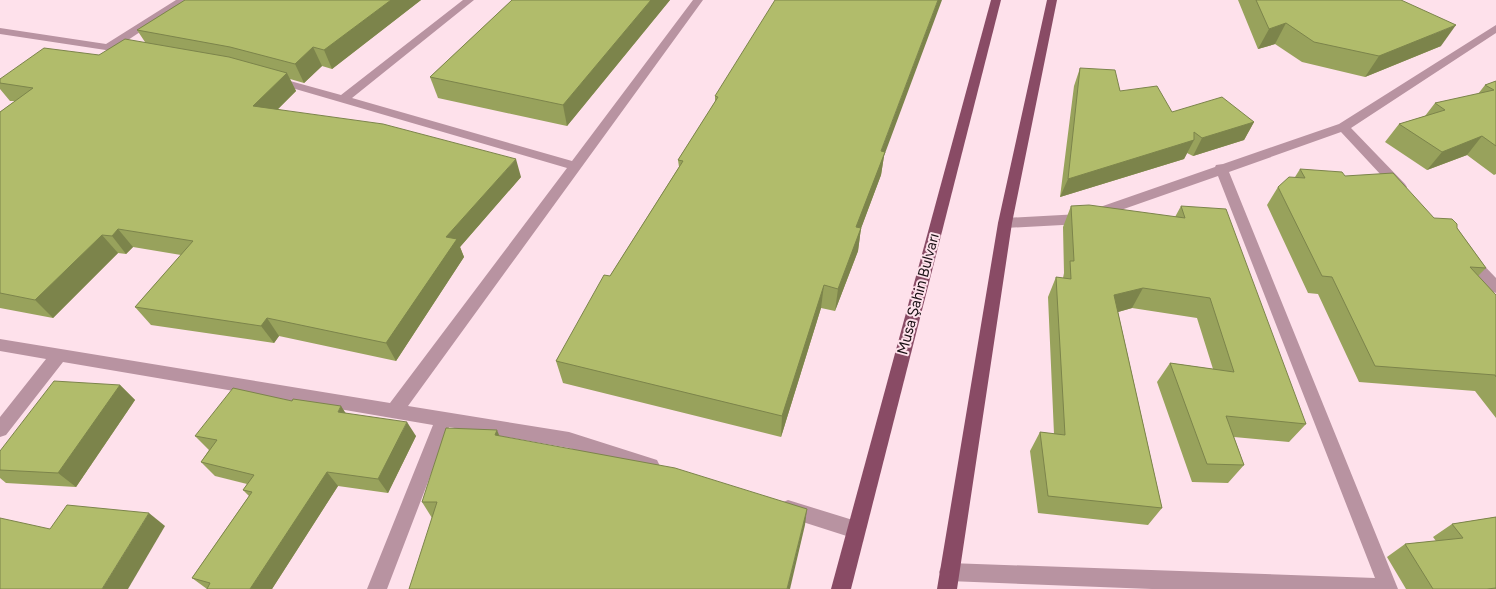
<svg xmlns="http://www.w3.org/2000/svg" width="1496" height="589" font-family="Figtree,sans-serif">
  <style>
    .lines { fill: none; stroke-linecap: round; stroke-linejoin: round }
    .minor { fill: #b893a1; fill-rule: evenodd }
    .major { fill: #894b65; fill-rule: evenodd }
    .wall { fill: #98a25c }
    .shaded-wall { fill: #7c844b }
    .building { fill: #b1bc6b; stroke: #7c844b }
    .labels { text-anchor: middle; stroke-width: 4; stroke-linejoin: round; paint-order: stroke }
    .street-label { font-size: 15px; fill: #180f13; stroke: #fee1eb }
  </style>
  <rect width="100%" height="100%" fill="#fee1eb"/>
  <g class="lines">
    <!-- minor -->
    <g class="minor">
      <path d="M176 0H188L119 46 136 49 138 51 132 54 0 34V28L106 44Z"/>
      <path d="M463 0H474L352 98 572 161 693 0H703L408 406 569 432 657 460 660 466 657 472 651 474 569 448 449 427 387 589H367L433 425 63 362 6 435 0 437V417L46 359 0 351V339L390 403 567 168 268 81 266 79 272 76 341 95Z"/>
      <path d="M1496 25V33L1351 128 1405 184 1407 187 1405 190H1395L1341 132 1229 172 1398 589H1152L949 581 942 579 939 572 942 565 949 563 1375 578 1218 176 1081 224 1005 228 1000 226 998 223 1000 220 1005 218 1080 214 1215 167 1216 165 1223 164 1339 124Z"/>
      <path d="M1468 253 1473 254 1496 278V293L1491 291 1463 262 1461 258 1463 254Z"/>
      <path d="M788 500 856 521 863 524 865 530 863 536 856 539 781 515 779 509 781 503Z"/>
    </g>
    <!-- major -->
    <g class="major">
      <path d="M991 0H1001L851 589H831Z"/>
      <path d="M1047 0H1057L1012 223 957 589H937L998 223Z"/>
    </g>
  </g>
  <!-- wall -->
  <g class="wall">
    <path d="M185 0H421L332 69 322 66 304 83 290 79 296 91 278 109 521 177 460 247 464 257 396 361 279 336 274 343 151 325 135 307 181 255 133 247 126 254 118 253 53 318 0 308V112L15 101H10L0 89V79L99 55 145 42 137 30Z"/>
    <path d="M512 0H670L567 126 438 98 430 77Z"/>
    <path d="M1238 0H1401L1441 46 1365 77 1302 62 1275 44 1258 49Z"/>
    <path d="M1080 68 1120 91 1172 112 1254 122 1244 140 1193 156 1187 153 1184 159 1060 197 1074 86Z"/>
    <path d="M1496 81V174L1494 175 1467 155 1427 170 1385 142 1399 124 1425 116 1435 103 1478 94 1485 85Z"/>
    <path d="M715 96 884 156 881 175 861 228 858 251 835 311 821 308 781 437 563 383 556 361 679 167 678 160 715 102Z"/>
    <path d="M1300 169 1345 176 1434 218 1457 228 1486 268 1478 276 1496 295V418L1475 391 1359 382 1318 294 1308 293 1267 205 1278 187 1295 177Z"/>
    <path d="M1071 206 1175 217 1181 206 1306 424 1289 442 1234 437 1244 465 1228 483 1192 482 1157 382 1170 363 1213 369 1197 318 1132 308 1118 312 1162 508 1148 525 1038 513 1030 451 1040 432 1054 434 1048 297 1056 277 1063 278 1064 273 1063 227Z"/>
    <path d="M120 385 135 400 76 487 6 483 0 478V451Z"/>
    <path d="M346 413 416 436 388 493 338 486 272 589H207L192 578 249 496 243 490 247 484 215 476 201 462 209 450 195 436Z"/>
    <path d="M499 436 805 525 432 518 422 502Z"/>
    <path d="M1496 517V589H1406L1387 557 1405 544 1436 541 1433 537 1452 524Z"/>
  </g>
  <!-- shaded-wall -->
  <g class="shaded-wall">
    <path d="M391 0H421L332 69 324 50Z"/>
    <path d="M651 0H670L567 126 563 105Z"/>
    <path d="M938 0H942L884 156 881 175 853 250 856 227 881 151Z"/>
    <path d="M1286 23 1275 44 1258 49 1269 29Z"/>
    <path d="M1456 25 1441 46 1365 77 1379 56Z"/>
    <path d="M313 47 322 66 304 83 295 64Z"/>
    <path d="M287 73 296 91 263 124 253 106Z"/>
    <path d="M1254 122 1244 140 1193 156 1202 138Z"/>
    <path d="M1482 136 1467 155 1427 170 1442 152Z"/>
    <path d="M1194 140 1184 159 1060 197 1068 179Z"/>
    <path d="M516 159 521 177 460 247 464 257 396 361 386 343 446 237Z"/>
    <path d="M861 228 858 251 835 311 838 289Z"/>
    <path d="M118 229 133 247 126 254 112 236Z"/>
    <path d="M102 235 118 253 53 318 35 300Z"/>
    <path d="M824 285 821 308 781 437 782 416Z"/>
    <path d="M1143 288 1132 308 1104 316 1114 295Z"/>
    <path d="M267 318 279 336 274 343 261 326Z"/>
    <path d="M120 385 135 400 76 487 58 473Z"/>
    <path d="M341 406 351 421 338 412Z"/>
    <path d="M407 422 416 436 388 493 378 479Z"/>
    <path d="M497 430 504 447 495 435Z"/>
    <path d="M327 472 338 486 272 589H250Z"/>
    <path d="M807 509 805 525 790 589H787Z"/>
    <path d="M149 513 165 526 128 589H102Z"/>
  </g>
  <!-- building -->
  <g class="building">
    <path d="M185 0H391L324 50 313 47 295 64 230 47 137 30Z"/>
    <path d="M512 0H651L563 105 430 77Z"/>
    <path d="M775 0H938L881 151 885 152 856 227 861 228 838 289 824 285 782 416 556 361 604 275 610 276 683 161 678 160 718 97 715 96Z"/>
    <path d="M1256 0H1401L1456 25 1379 56 1314 42 1286 23 1269 29Z"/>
    <path d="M125 39 229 57 287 73 253 106 383 124 516 159 446 237 457 239 386 343 267 318 261 326 135 307 193 241 118 229 112 236 102 235 35 300 0 293V112L33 88 0 83V79L44 48 99 55Z"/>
    <path d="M1080 68 1115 70 1120 91 1157 86 1172 112 1222 97 1254 122 1202 138 1194 132V140L1068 179Z"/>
    <path d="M1496 81V146L1482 136 1442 152 1399 124 1445 110 1435 103 1494 90 1485 85Z"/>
    <path d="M1300 169 1342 172 1345 176 1393 173 1434 218 1452 219 1457 224V228L1486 268 1470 267 1496 295V377L1495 375 1375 366 1332 277 1322 276 1278 187 1289 177 1305 178Z"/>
    <path d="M1089 205 1185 218 1181 206 1226 209 1306 424 1226 416 1244 465 1207 464 1170 363 1234 372 1210 298 1143 288 1114 295 1162 508 1048 496 1040 432 1065 435 1056 277 1071 279 1070 261H1074L1071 206Z"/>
    <path d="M54 381 120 385 58 473 0 470V451Z"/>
    <path d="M233 388 292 401 293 399 341 406 338 412 407 422 378 479 327 472 250 589H207L210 583 192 578 252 492 243 490 254 475 201 462 217 440 195 436Z"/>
    <path d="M446 428 497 430 495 435 675 468 807 509 787 589H409L437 502H422Z"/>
    <path d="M67 505 149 513 102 589H0V518L50 529Z"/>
    <path d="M1496 517V588L1487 589H1433L1405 544 1463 538 1452 524Z"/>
  </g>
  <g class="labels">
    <!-- street labels -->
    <g class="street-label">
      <text transform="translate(918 294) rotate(-75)" y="5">Musa Şahin Bulvarı</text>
    </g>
  </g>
</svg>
